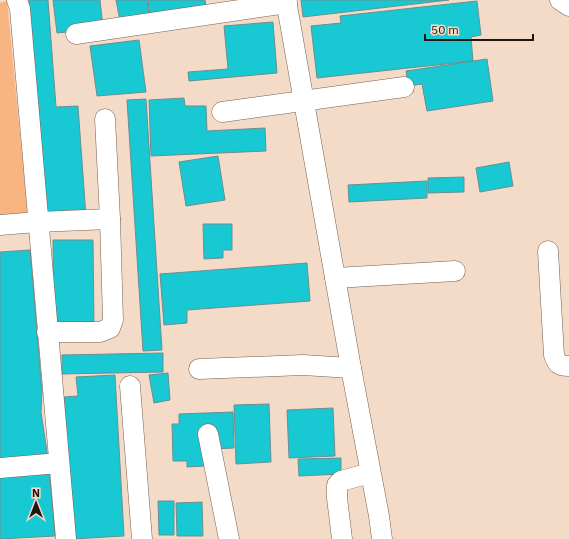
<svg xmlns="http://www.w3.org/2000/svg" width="569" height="539" font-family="'IBM Plex Sans',sans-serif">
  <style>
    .green { fill: #f8b581 }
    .building { fill: #18c8d2; stroke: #6c8e90 }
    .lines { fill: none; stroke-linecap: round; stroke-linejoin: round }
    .minor-casing { stroke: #755f4f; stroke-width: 21 }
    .minor { stroke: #fff; stroke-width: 20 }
  </style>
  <rect width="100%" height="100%" fill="#f4dbc8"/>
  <!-- green -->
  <path class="green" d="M7 1 28 216 0 218V3Z"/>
  <!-- building -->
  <g class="building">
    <path d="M29 0H48L56 107 78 106 86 217 44 220Z"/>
    <path d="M53 0H100L103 28 57 33Z"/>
    <path d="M116 0H147L149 17 120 21Z"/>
    <path d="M148 0H205L207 11 150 18Z"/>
    <path d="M301 0H449L303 17Z"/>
    <path d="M477 1 481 35 471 37 473 61 317 78 311 26 341 23 340 16Z"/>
    <path d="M273 22 277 73 189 81 188 72 228 69 224 26Z"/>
    <path d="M139 40 146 92 97 96 90 46Z"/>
    <path d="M487 59 493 101 427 111 422 84 408 86 406 71Z"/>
    <path d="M184 98 185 106H206L207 131 265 128 266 151 151 156 149 100Z"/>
    <path d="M146 99 162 350 143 351 127 100Z"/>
    <path d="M218 156 225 200 186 206 179 162Z"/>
    <path d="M509 162 513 186 480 192 476 168Z"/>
    <path d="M464 177V192L428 193V178Z"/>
    <path d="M427 181V198L349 202 348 185Z"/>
    <path d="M203 224H232V250H223V258L204 259Z"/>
    <path d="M53 240H93L94 329H54Z"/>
    <path d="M30 250 42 392 41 412 48 459 0 464V252Z"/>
    <path d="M307 263 310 301 187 310V323L164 325 160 274Z"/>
    <path d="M163 353V372L62 374V355Z"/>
    <path d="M168 373 170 400 154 403 149 375Z"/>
    <path d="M115 375 124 536 72 539 64 397 78 396 76 377Z"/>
    <path d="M269 404 271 462 236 464 234 405Z"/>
    <path d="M333 408 335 456 289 458 287 410Z"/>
    <path d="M233 412 234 448 213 449 212 425H204L205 466 187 467V461H173L172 424H179V414Z"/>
    <path d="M341 458V474L299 476 298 459Z"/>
    <path d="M49 469 55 536 0 539V473Z"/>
    <path d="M158 501H174V535H159Z"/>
    <path d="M202 502 203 536H177L176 503Z"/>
  </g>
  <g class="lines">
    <defs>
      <g id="minor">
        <path d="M17 0 20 9 66 539"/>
        <path d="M286 0 351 368 379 516 382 539"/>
        <path d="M560 0 569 6"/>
        <path d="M76 34 287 3"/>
        <path d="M222 112 404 87"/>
        <path d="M0 225 37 222 110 219 105 119"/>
        <path d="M548 251 554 355C557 364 559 366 569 366"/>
        <path d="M335 278 455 271"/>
        <path d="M47 332H100L110 328 113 320 110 219"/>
        <path d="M199 369 303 365 351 368"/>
        <path d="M130 386 142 539"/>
        <path d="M208 434 229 539"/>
        <path d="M0 468 59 463"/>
        <path d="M342 539 337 498V485L341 481 370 473"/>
      </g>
    </defs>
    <!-- minor casing -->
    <use href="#minor" class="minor-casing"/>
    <!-- minor -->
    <use href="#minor" class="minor"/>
  </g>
  <!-- north arrow -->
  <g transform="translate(36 503)" stroke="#f4dbc8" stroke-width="3" paint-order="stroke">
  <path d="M0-3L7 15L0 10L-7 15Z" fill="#201710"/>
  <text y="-6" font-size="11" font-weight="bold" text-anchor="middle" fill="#201710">N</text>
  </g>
  <!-- scale -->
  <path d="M425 34v6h108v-6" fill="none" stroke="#201710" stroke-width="2"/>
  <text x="431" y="34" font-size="12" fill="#201710" stroke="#f4dbc8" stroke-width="3" paint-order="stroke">50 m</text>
</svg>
